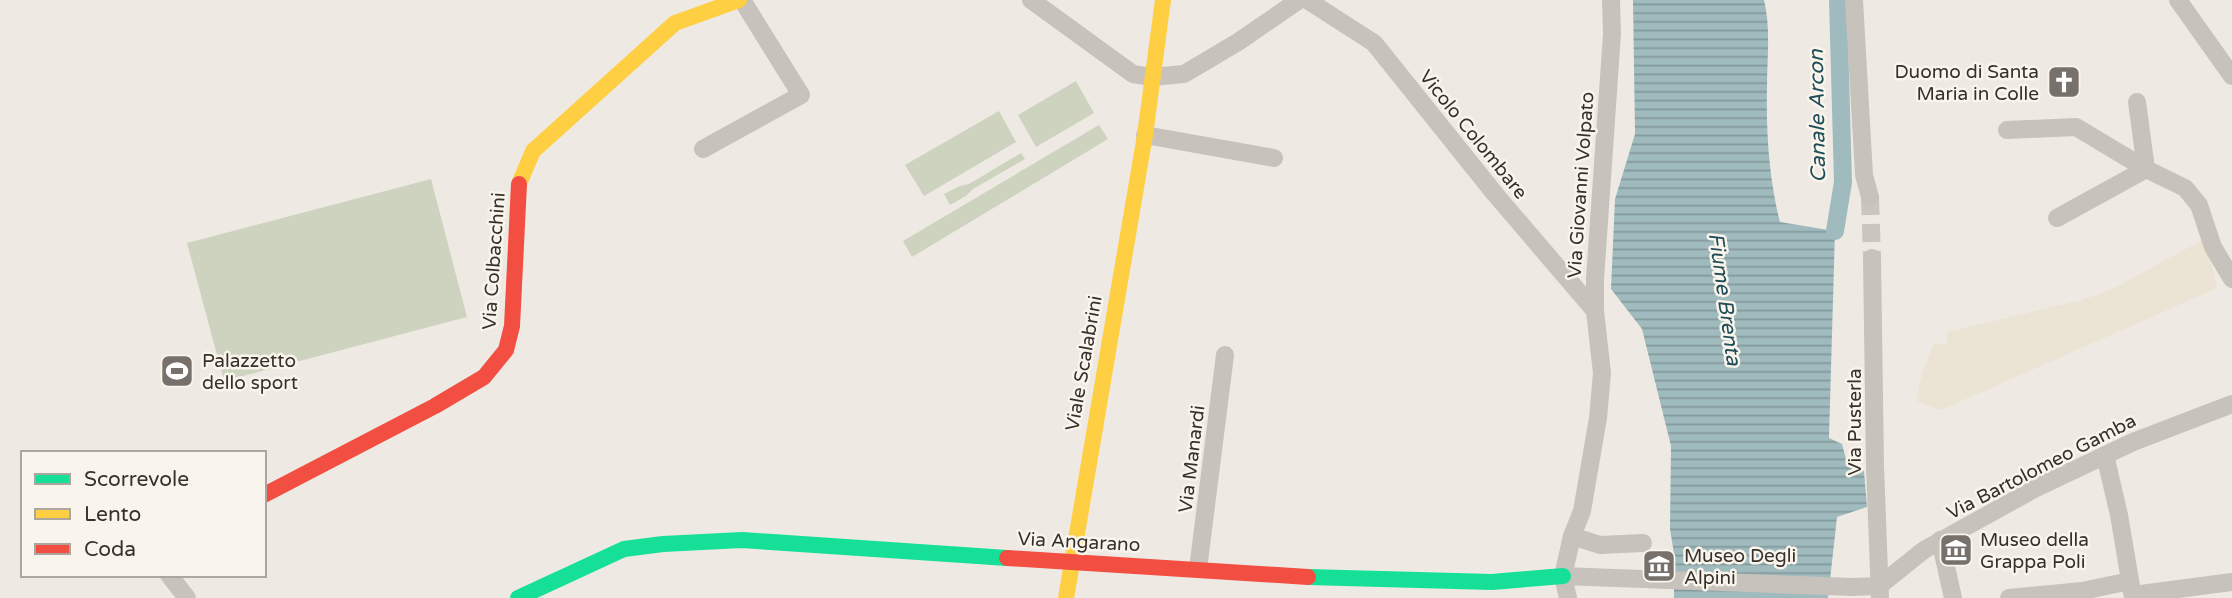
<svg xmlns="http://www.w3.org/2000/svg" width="2232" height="598" font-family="'Varela Round',sans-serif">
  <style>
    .pitch { fill: #cdd3be }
    .plaza { fill: #ebe3d4 }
    .water { fill: url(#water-rules) }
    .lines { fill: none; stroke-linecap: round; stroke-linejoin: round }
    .canal { stroke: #a0bbbe; stroke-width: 18 }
    .street-tunnel { stroke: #cac5be; stroke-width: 18; stroke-dasharray: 18 9; stroke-linecap: butt }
    .street { stroke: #c7c2bc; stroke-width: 18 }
    .fast { stroke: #16e098; stroke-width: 16 }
    .slow { stroke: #ffcf43; stroke-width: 16 }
    .jam { stroke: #f24e42; stroke-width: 16 }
    .labels { text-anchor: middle; stroke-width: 5; stroke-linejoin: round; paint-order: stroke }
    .poi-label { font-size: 19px; fill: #38302a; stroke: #f9f5ec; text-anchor: start }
    .street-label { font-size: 19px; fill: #38302a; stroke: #f9f5ec }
    .water-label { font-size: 21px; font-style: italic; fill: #214e58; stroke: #f9f5ec }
  </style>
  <defs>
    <pattern id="water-rules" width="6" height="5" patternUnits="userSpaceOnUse" patternTransform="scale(1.75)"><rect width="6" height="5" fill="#a0bbbe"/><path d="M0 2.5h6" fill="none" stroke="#83989b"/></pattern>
  </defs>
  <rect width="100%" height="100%" fill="#eeeae3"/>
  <!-- pitch -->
  <g class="pitch">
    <path d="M1076 81 1094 113 1036 147 1018 115Z"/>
    <path d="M999 111 1016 142 924 196 905 165Z"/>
    <path d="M1099 125 1108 139 912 257 903 241Z"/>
    <path d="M1021 153 1025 159 973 189 966 196 950 205 944 194 960 186 969 184Z"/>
    <path d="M431 179 467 317 224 381 187 243Z"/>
  </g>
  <!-- plaza -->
  <path class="plaza" d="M2206 238 2217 288 1941 410 1917 402 1920 381 1933 344H1947V332L2082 300 2111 290Z"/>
  <!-- water -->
  <path class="water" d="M1633 0H1764C1771 29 1767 58 1767 87 1766 132 1769 179 1780 222L1835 231 1829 438 1842 444 1847 463 1864 471 1867 507 1837 517 1828 598H1674V554L1670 529 1671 446 1642 329 1611 289 1615 199 1635 134Z"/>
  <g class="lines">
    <!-- canal -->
    <path class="canal" d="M1835 231 1843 182 1838 0"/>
    <!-- street-tunnel -->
    <path class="street-tunnel" d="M1870 197 1872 258"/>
    <!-- street -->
    <g class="street">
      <path d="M1031 0 1133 74 1152 77 1184 74 1238 42 1299 0"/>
      <path d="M1307 0 1374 43 1495 194 1595 311"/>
      <path d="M1854 0 1864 175 1870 197"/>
      <path d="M2178 0 2232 76"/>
      <path d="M2137 102 2146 169 2185 188 2199 205 2213 247 2232 279"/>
      <path d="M2007 130 2076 127 2146 169"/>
      <path d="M1145 135 1274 158"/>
      <path d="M703 149 801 95 742 0"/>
      <path d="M2057 218 2146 169"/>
      <path d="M1872 258 1875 466 1880 598"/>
      <path d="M2105 455 2119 515 2133 598"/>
      <path d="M1572 536 1600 545 1643 543"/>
      <path d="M1940 540 1953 598"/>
      <path d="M1198 569 1225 355"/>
      <path d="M169 575 187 598"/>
      <path d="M1563 576 1852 587 1879 586"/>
      <path d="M1879 586 1924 550 2036 488 2133 442 2232 404"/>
      <path d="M2133 595 2232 582"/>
      <path d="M1568 598 1563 576 1572 536 1582 511 1598 418 1602 373 1595 311V279L1612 34 1611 0"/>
      <path d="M2009 598 2082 591 2130 581"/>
    </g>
    <!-- fast -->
    <g class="fast">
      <path d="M1308 577 1492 582 1563 576"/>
      <path d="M518 598 624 549 663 544 742 540 1007 558"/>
    </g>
    <!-- slow -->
    <g class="slow">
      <path d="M519 184 533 151 675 23 739 0"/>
      <path d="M1066 598 1145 135 1163 0"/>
    </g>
    <!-- jam -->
    <g class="jam">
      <path d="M264 495 435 406 484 377 506 350 512 326 519 184"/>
      <path d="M1007 558 1308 577"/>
    </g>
  </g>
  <!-- icons -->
  <defs>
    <symbol id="church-square" viewBox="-11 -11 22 22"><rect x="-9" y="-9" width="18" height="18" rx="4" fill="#78716b" stroke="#f9f5ec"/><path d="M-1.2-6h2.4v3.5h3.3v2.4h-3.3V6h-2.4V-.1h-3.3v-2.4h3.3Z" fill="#fff"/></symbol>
    <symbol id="stadium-square" viewBox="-11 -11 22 22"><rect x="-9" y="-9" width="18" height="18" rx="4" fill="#78716b" stroke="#f9f5ec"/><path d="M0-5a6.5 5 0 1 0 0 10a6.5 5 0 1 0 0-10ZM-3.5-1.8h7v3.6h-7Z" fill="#fff"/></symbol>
    <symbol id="museum-square" viewBox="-11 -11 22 22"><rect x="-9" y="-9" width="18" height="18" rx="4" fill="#78716b" stroke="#f9f5ec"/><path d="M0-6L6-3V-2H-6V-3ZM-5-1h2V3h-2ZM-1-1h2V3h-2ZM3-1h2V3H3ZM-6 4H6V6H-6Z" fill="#fff"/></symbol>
  </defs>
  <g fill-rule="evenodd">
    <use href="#church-square" x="2045" y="63" width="38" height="38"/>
    <use href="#stadium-square" x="158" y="352" width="38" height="38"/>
    <use href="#museum-square" x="1937" y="531" width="38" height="38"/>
    <use href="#museum-square" x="1640" y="547" width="38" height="38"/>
  </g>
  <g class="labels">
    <!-- poi labels -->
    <g class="poi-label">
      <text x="2039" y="78" text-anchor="end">Duomo di Santa<tspan x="2039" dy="22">Maria in Colle</tspan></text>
      <text x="202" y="367">Palazzetto<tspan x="202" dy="22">dello sport</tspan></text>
      <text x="1980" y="546">Museo della<tspan x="1980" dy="22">Grappa Poli</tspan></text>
      <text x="1684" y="562">Museo Degli<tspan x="1684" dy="22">Alpini</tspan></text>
    </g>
    <!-- street labels -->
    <g class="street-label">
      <text transform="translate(1474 134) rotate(51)" y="7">Vicolo Colombare</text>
      <text transform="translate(1580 185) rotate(-86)" y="7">Via Giovanni Volpato</text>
      <text transform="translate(493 261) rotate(-86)" y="7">Via Colbacchini</text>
      <text transform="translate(1083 363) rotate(-80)" y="7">Viale Scalabrini</text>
      <text transform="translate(1854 422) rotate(-90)" y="7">Via Pusterla</text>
      <text transform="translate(1191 459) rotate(-83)" y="7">Via Manardi</text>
      <text transform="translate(2041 466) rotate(-27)" y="7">Via Bartolomeo Gamba</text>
      <text transform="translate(1079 541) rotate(3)" y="7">Via Angarano</text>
    </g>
    <!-- water labels -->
    <g class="water-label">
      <text transform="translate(1817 116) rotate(-91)" y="7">Canale Arcon</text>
      <text transform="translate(1725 299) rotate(82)" y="7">Fiume Brenta</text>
    </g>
  </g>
  <!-- legend -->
  <rect x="21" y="451" width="245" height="126" fill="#f9f5ec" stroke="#aca69e" stroke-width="2"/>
  <rect x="35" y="474" width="35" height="10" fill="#16e098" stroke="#aca69e" stroke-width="2"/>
  <text x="84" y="486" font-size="21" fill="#38302a">Scorrevole</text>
  <rect x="35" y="509" width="35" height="10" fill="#ffcf43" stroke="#aca69e" stroke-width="2"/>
  <text x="84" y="521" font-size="21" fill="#38302a">Lento</text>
  <rect x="35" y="544" width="35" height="10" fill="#f24e42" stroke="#aca69e" stroke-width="2"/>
  <text x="84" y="556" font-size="21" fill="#38302a">Coda</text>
</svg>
